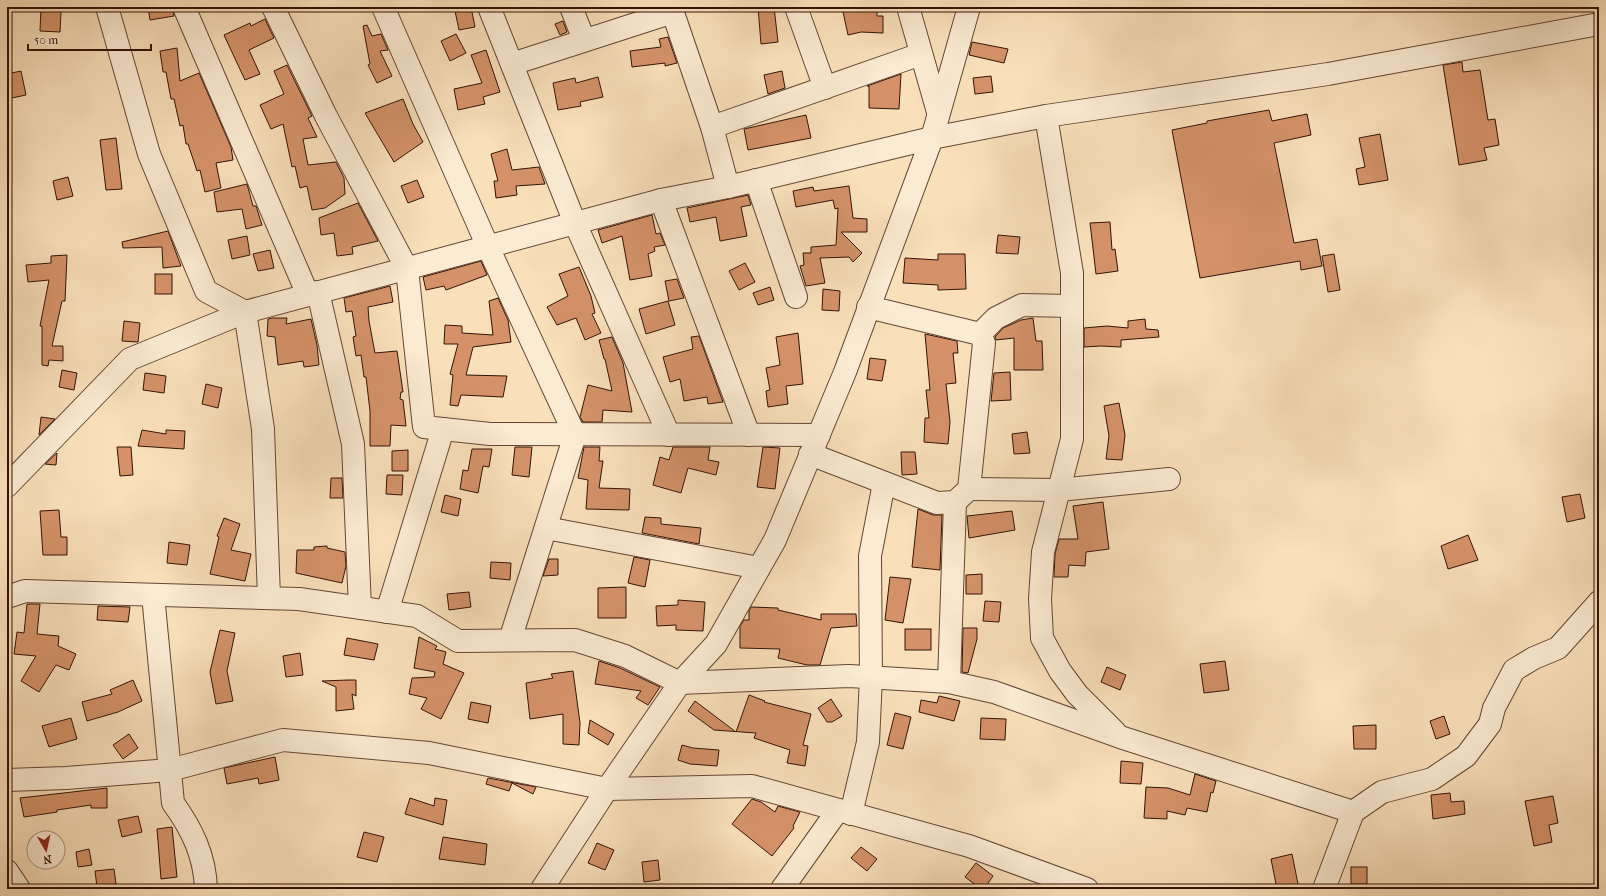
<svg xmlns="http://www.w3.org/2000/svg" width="1606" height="896" font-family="'IM FELL French Canon',serif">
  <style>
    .building { fill: #d59269; stroke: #331206 }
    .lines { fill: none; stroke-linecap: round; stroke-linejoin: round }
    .minor-casing { stroke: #644633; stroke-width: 24 }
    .minor { stroke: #fbebd3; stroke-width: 22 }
  </style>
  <rect width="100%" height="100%" fill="#f9e0bb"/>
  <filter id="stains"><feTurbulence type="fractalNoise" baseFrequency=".005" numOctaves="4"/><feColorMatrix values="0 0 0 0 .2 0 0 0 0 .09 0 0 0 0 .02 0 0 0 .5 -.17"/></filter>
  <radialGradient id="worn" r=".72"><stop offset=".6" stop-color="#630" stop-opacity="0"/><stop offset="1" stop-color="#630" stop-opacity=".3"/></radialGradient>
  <!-- building -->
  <g class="building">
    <path d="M41 7H59L60 12H61L60 32 40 31Z"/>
    <path d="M148 7H172L174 16 150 20Z"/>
    <path d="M471 7 475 27 459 30 455 11Z"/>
    <path d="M758 7H774L778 42 761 44Z"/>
    <path d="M842 7H877V16H883V33L861 32 848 35Z"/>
    <path d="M265 19 274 38 249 50 260 74 245 80 224 35 250 23 251 26Z"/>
    <path d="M563 21 567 32 560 35 555 24Z"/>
    <path d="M367 25 372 36 381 34 388 50 380 51 392 76 377 83 368 65 370 64 363 26Z"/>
    <path d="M456 34 466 53 450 61 441 41Z"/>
    <path d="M668 37 677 63 665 66V63L632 67 630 51 661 47 659 39Z"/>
    <path d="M972 42 1008 49 1004 63 969 55Z"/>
    <path d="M177 48 180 81 199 73 231 147 233 160 216 163 221 188 205 192 200 170 197 171 188 144H186L183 125 180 126 174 99H171L166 72H163L160 51Z"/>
    <path d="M486 50 500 92 483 97 485 104 458 110 454 89 482 83 471 55Z"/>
    <path d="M1462 62 1463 72 1480 70 1488 120 1495 119 1499 145 1484 148 1487 160 1459 165 1443 65Z"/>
    <path d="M287 65 312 116 308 118 317 137 303 139 308 165 336 162 344 178 345 194 325 208 312 210 307 186 300 188 295 166 292 167 283 124 271 129 260 105 284 94 274 71Z"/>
    <path d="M21 71 26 95 7 99V74Z"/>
    <path d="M782 71 785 88 768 94 764 75Z"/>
    <path d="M901 74 899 109 869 108V86H867Z"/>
    <path d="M991 76 993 92 975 94 973 78Z"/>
    <path d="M598 77 603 97 580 102 581 106 558 110 553 83 575 78 576 83Z"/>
    <path d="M403 99 413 124 423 142 394 162 365 113Z"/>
    <path d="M1269 110 1272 121 1307 114 1311 135 1274 143 1294 243 1317 239 1322 266 1301 270 1300 261 1200 278 1172 130 1207 123V121Z"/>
    <path d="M806 115 811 138 748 150 744 129Z"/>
    <path d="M1380 134 1388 180 1359 185 1356 169 1365 167 1359 138Z"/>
    <path d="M116 138 122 189 106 190 100 140Z"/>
    <path d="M507 149 512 170 539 167 545 184 516 186 517 195 496 198 494 181H498L491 154Z"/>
    <path d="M68 177 73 196 57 200 53 181Z"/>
    <path d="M417 180 424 197 408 203 401 186Z"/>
    <path d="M247 184 253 206H256L262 225 246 229 242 209 217 212 214 192Z"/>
    <path d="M849 186 853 218 867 219V232H841L862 253 853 262 849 257 820 258 825 283 806 286 800 266 804 265 803 253H811V247L836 245 838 208 835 209 833 200 796 207 793 191 813 187 814 191Z"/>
    <path d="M748 195 751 205 741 207 747 236 720 241 716 217 690 222 687 208Z"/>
    <path d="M358 203 378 241 352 247 353 254 337 256 334 233 321 235 319 218Z"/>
    <path d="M652 215 656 234 660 233 665 245 654 247 655 251 648 254 652 276 630 280 622 236 602 243 598 230Z"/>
    <path d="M1110 222 1112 250 1115 249 1118 271 1096 274 1090 223Z"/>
    <path d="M168 231 181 266 163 268 162 247 123 248 122 242Z"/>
    <path d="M998 235 1020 237 1018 254 996 253Z"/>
    <path d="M247 236 250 255 232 259 228 240Z"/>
    <path d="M270 250 274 268 258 271 253 254Z"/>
    <path d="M938 254H965L966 289 938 290V285L903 283 905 258 938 260Z"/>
    <path d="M1334 254 1340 290 1328 292 1322 256Z"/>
    <path d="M67 255 65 301H62L52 346H63V361L49 360 48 366 42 365V326H40L49 280 28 282 26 265 51 263V256Z"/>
    <path d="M481 261 487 275 446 290 444 286 426 290 423 277Z"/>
    <path d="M745 263 755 282 739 290 729 271Z"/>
    <path d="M579 267 591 296 595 313 592 314 601 333 585 340 576 318 557 325 547 307 568 296 559 274Z"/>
    <rect x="155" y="274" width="17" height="20"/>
    <path d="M677 279 684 298 669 301 665 281Z"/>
    <path d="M390 286 393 302 368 307 369 321 375 353 397 351 403 392H401L400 399 403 400 406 426 391 425 390 446H370V411L366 377H364L361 355 356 356 353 337 356 336 352 311 346 312 344 298Z"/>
    <path d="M770 287 774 300 758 305 753 293Z"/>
    <path d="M823 289 840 291 839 311 822 310Z"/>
    <path d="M498 298 508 320 511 342 473 347 466 375 507 376 503 397 461 395 458 406 450 405 453 375 450 374 458 344H444L445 325 462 326V333L493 335 489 301Z"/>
    <path d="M668 301 675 325 646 334 639 309Z"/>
    <path d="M272 318H287L286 324 311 319 317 345 319 365 304 367 303 361 278 365 275 337 267 336 268 319Z"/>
    <path d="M1033 318 1036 341H1042L1043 370H1014V338L996 340 995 337 1003 328 1021 320Z"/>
    <path d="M1145 319 1146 329 1158 330 1159 337 1121 340V347L1101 346 1084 347V328L1107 326 1128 328V321Z"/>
    <path d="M124 321 140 323 138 342 122 341Z"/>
    <path d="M798 333 803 384 786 386 788 404 768 407 766 391 770 390 766 368 780 365 776 337Z"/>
    <path d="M925 334 957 341 958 353H953L956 383 946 384 950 422 948 444 924 442 925 418H929L926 390H930Z"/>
    <path d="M699 336 723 402 708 404 707 397 684 401 680 379 670 382 663 357 693 349 691 337Z"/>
    <path d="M612 337 623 363 632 412 603 410 602 422H583L580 417 588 385 612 391 605 359H604L599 340Z"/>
    <path d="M870 358 886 360 882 381 867 379Z"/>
    <path d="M62 370 77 373 74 390 59 387Z"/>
    <path d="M1010 372 1011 400 991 401 994 373Z"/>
    <path d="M145 373 166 376 164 393 143 390Z"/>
    <path d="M206 384 222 388 218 408 202 404Z"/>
    <path d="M1119 403 1125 435 1122 460 1106 459 1109 436 1104 406Z"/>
    <path d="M41 417 55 419 39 435Z"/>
    <path d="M142 430 166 434V430L185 431 184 449 138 446Z"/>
    <path d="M1027 432 1030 453 1014 454 1012 434Z"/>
    <path d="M117 447H131L133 475 120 476Z"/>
    <path d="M515 447H532L529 477 512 475Z"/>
    <path d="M584 447H600L599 461H603L599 488 630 489 629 510 586 509 588 480 578 478Z"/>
    <path d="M673 447H710L708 460 719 462 716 475 688 468 681 493 653 485 660 457 669 460Z"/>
    <path d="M763 447 780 448 775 489 757 487Z"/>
    <path d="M472 449H492L489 467 483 466 478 493 460 489 463 470 468 471Z"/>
    <path d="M408 450V471H392V451Z"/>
    <path d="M901 452H915L917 474 902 475Z"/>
    <path d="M57 453 56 465 45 464Z"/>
    <path d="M387 475H403L402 495 386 494Z"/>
    <path d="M331 478H342L343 498H330Z"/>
    <path d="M1580 494 1585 518 1567 522 1562 497Z"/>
    <path d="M445 495 461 499 458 516 441 512Z"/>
    <path d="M1103 502 1109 549 1086 552 1085 566 1069 565 1068 577H1054L1055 554 1059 539H1078L1073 506Z"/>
    <path d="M918 509 933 515H942L940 570 912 567Z"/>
    <path d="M59 510 61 537H67V555H43L40 511Z"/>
    <path d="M1012 511 1015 530 969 538 967 516Z"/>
    <path d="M645 517 661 518V524L701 528 699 544 642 533Z"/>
    <path d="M224 518 240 524 231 550 251 554 245 581 210 574 219 537 217 536Z"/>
    <path d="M1468 535 1478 560 1448 569 1441 546Z"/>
    <path d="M169 542 190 545 187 565 167 563Z"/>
    <path d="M327 546V548L345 552 346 566 342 583 296 573 297 550H314V547Z"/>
    <path d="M634 557 650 560 645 587 628 583Z"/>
    <path d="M549 559H558V575L543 576Z"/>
    <path d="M491 562 511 563 510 580 490 578Z"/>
    <path d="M982 574V594H966V575Z"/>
    <path d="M890 577 911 579 903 623 885 620Z"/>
    <path d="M626 587V618H598V588Z"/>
    <path d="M469 592 471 607 449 610 447 594Z"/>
    <path d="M678 600 705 602 703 631 676 630V625L657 626 656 606 678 605Z"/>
    <path d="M985 601 1001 602 999 622 983 621Z"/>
    <path d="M27 604H40L37 634 59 636 58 646 76 654 69 670 56 665 39 692 21 681 36 656 14 654 17 632 24 633Z"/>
    <path d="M98 606 130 607 128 622 97 620Z"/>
    <path d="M751 607 778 608V610L821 620V614H856L857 626 831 628 820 665H807L778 658 780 649 740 648V626L744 620H749V611Z"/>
    <path d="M963 628H977V639L968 673 962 672Z"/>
    <rect x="905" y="629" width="26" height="21"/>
    <path d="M220 630 235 633 227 671 233 701 216 704 210 672Z"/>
    <path d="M419 637 437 646 435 649 446 652 443 664 464 673 441 719 421 709 427 698 409 694 412 678 434 677 435 672 414 668Z"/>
    <path d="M347 638 378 644 374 660 344 655Z"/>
    <path d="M300 653 303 675 286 677 283 656Z"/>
    <path d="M599 661 620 668 660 687 648 705 636 698 641 691 595 684Z"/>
    <path d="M1225 661 1229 690 1204 693 1200 664Z"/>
    <path d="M1107 667 1126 675 1120 690 1101 682Z"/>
    <path d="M573 671 580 723 579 745 563 744V714L530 719 526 683 553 678 551 674Z"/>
    <path d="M133 680 142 701 118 712 87 721 82 702 112 694 110 690Z"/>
    <path d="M348 680H356V696L352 694 354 709 336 711V687L322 681Z"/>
    <path d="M749 695 765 701 764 702 811 714 803 745 808 746 805 766 787 763 790 750 754 738 756 733 714 730 688 711 695 701 736 732Z"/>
    <path d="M939 696 960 701 954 721 919 712 921 700 937 703Z"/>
    <path d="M831 699 842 716 832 722H827L818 708Z"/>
    <path d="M471 702 491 706 488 723 468 719Z"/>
    <path d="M895 713 911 717 903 749 887 745Z"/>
    <path d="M1444 716 1450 734 1436 739 1430 721Z"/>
    <path d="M71 718 77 739 49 747 42 726Z"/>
    <path d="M981 718 1006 719 1005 740 980 739Z"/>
    <path d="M590 720 614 734 608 745 588 733Z"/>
    <path d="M1376 725V749H1354L1353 726Z"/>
    <path d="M129 734 138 748 123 759 113 745Z"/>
    <path d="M682 745 693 748 719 750 717 766 690 764 678 760Z"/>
    <path d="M275 757 279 780 259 784 258 778 227 784 224 768Z"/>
    <path d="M1121 761 1143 763 1141 784 1120 783Z"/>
    <path d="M1195 774 1216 781 1213 793 1211 792 1207 812 1187 808 1185 815 1167 811V819L1144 818 1146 787 1168 788 1190 795Z"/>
    <path d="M488 778 536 787 533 794 512 783 509 791 486 784Z"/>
    <path d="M107 788V808H91V805L57 810V812L24 817 20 798Z"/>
    <path d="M1450 793 1451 802 1464 801 1465 814 1433 819 1431 795Z"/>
    <path d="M1553 796 1558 823 1549 825 1552 842 1534 846 1525 801Z"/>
    <path d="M410 798 434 806 435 798 447 800 443 825 405 814Z"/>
    <path d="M752 799 761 802 775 812 778 806 800 812 793 826 794 828 772 856 732 824Z"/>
    <path d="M138 816 142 832 122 837 118 820Z"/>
    <path d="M172 827 177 877 161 879 157 829Z"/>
    <path d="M364 832 384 837 377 862 357 857Z"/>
    <path d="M443 837 487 844 485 865 439 859Z"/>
    <path d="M597 843 614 850 605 870 588 863Z"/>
    <path d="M861 847 877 859 867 871 851 858Z"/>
    <path d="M89 849 92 865 78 867 76 852Z"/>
    <path d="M1292 854 1299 889H1277L1271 859Z"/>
    <path d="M658 860 660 880 644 882 642 862Z"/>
    <path d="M976 863 993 876 984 889H981L965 877Z"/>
    <rect x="1351" y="867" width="16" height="17"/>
    <path d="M114 869 116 884 97 887 95 871Z"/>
  </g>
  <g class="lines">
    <defs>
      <g id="minor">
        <path d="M107 7 149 154 206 291 245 312 263 429 269 598"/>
        <path d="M184 7 308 295"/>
        <path d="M273 7 326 116 407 269 424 427 490 434 819 435"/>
        <path d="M383 7 488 247 575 435 510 640"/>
        <path d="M489 7 575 223 669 435"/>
        <path d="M571 7 584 40"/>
        <path d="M671 7 712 127"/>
        <path d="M796 7 825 88"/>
        <path d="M908 7 938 112"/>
        <path d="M512 64 673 12"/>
        <path d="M1046 116 1072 273V439L1043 552 1040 599 1042 638 1060 671 1077 694 1115 732"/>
        <path d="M756 180 796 297"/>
        <path d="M728 187 712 127 921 54"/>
        <path d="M661 200 749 435"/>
        <path d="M318 292 353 444 360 608"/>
        <path d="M980 334 996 318 1022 305 1072 306"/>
        <path d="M810 454 937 503 955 502 969 489 984 343 980 334 868 307"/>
        <path d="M7 486 130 359 245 312 661 200 728 187 932 138 1046 116 1328 74 1599 24"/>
        <path d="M969 489 1059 490 1169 479"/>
        <path d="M546 528 759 568"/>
        <path d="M153 595 173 803C192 829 205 856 206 889"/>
        <path d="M7 597 25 591 299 599 417 616 458 641 575 640 625 656 680 683 849 676 949 682 994 692 1120 737 1353 812"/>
        <path d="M387 612 443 429"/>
        <path d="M949 682 955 502"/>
        <path d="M7 780 66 778 170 770 283 740 429 753 607 789 752 786 969 846 1087 889"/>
        <path d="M851 814 868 742 871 677 870 556 884 483"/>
        <path d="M7 871 19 889"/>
        <path d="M542 889 607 789 680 683 716 644 775 540 845 372 932 138 969 7"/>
        <path d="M782 889 838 810"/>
        <path d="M1324 889 1353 812 1382 792 1432 779 1466 756 1490 724 1494 708 1514 670 1534 658 1558 648 1599 602"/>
      </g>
    </defs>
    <!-- minor casing -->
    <use href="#minor" class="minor-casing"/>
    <!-- minor -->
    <use href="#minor" class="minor"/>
  </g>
  <!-- margin -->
  <rect width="1606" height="896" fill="none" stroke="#f9e0bb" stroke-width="24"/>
  <rect x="8" y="8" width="1590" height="880" fill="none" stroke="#331206" stroke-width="2"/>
  <rect x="12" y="12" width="1582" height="872" fill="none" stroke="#331206"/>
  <!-- north arrow -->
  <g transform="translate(46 850) rotate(171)"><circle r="19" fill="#fbebd3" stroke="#ab9481"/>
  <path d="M0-3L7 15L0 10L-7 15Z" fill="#8f2418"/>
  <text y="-6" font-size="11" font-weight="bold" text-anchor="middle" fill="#331206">N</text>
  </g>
  <!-- scale -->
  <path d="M28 44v6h123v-6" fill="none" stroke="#331206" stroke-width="2"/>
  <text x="34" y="44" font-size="12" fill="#331206" stroke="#fbebd3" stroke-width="3" paint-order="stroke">50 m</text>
  <rect width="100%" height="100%" filter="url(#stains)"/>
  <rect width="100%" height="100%" fill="url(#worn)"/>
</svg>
